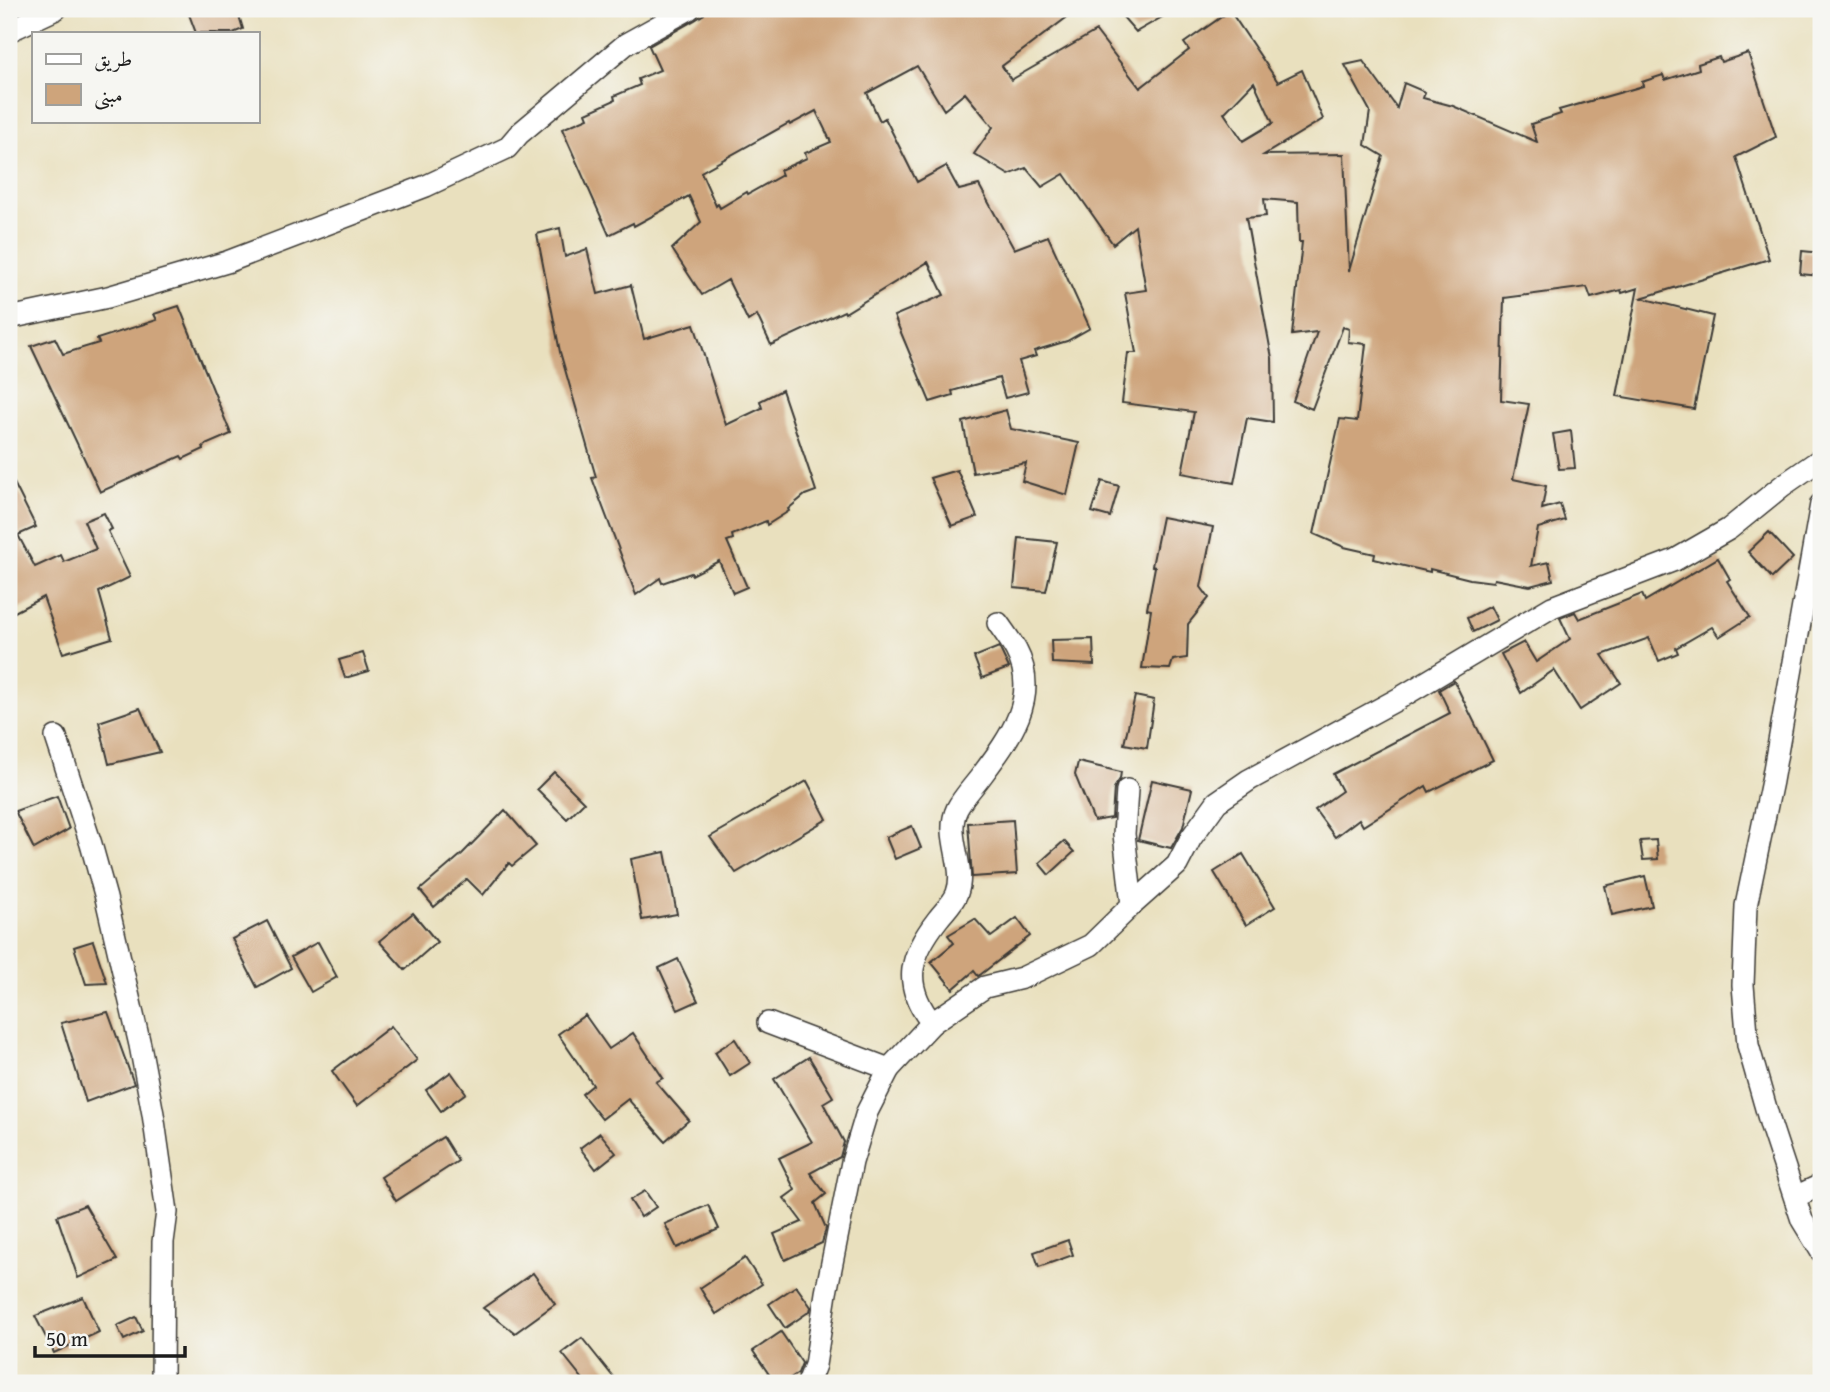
<svg xmlns="http://www.w3.org/2000/svg" width="1830" height="1392" font-family="'Gentium Book Plus',Amiri,serif">
  <style>
    .building { fill: #cea47b; fill-rule: evenodd }
    .lines { fill: none; stroke-linecap: round; stroke-linejoin: round }
    .street-casing { stroke: #3b3934; stroke-width: 24 }
    .street { stroke: #fff; stroke-width: 21 }
  </style>
  <rect width="100%" height="100%" fill="#f6f6f2"/>
  <filter id="ink" filterUnits="userSpaceOnUse"><feTurbulence type="fractalNoise" baseFrequency=".0143" numOctaves="2"/><feDisplacementMap in="SourceGraphic" scale="14" xChannelSelector="R" yChannelSelector="G"/><feConvolveMatrix kernelMatrix="1 2 1 2 8 2 1 2 1" color-interpolation-filters="sRGB"/></filter>
  <filter id="wash" filterUnits="userSpaceOnUse"><feTurbulence type="fractalNoise" baseFrequency=".00686" numOctaves="4" result="noise"/><feDisplacementMap in="SourceGraphic" scale="28" xChannelSelector="R" yChannelSelector="G"/><feGaussianBlur stdDeviation="1.57" result="paint"/><feColorMatrix in="noise" values="0 0 0 0 0 0 0 0 0 0 0 0 0 0 0 0 0 1.4 0 .05"/><feComposite in="paint" operator="in"/></filter>
  <g filter="url(#wash)">
    <rect width="100%" height="100%" fill="#e9e0be"/>
    <g id="blocks">
      <!-- building -->
      <g class="building">
        <path d="M187 9H237L243 29 233 33H196Z"/>
        <path d="M702 9H1078L1002 66 1011 80 1096 31 1140 88 1189 50 1184 43 1230 11 1278 82 1302 70 1323 119 1264 155 1344 154 1349 271 1383 156 1365 145 1370 111 1345 65 1363 61 1397 108 1404 83 1425 92 1423 98 1453 106 1537 142 1531 124 1561 114 1559 110 1643 86 1642 82 1663 75 1665 80 1699 69 1698 64 1719 57 1721 62 1748 53 1776 137 1736 157 1769 259 1641 298 1713 316 1694 409 1617 396 1638 288 1622 293 1621 290 1591 298 1587 287 1504 298 1501 400 1529 404 1513 479 1546 486 1542 509 1560 504 1565 520 1538 528 1531 566 1549 562 1553 580 1530 586 1494 579 1493 582 1470 579 1430 569V572L1374 559 1375 554 1344 547 1314 534 1340 419 1357 421 1366 344 1348 342 1349 329 1343 327 1312 409 1293 401 1317 332 1292 335 1302 242H1299L1298 202 1264 199 1266 216 1246 218 1272 358 1273 422 1247 418 1234 483 1182 473 1194 412 1122 403 1128 353H1136L1125 293 1146 290 1135 226 1113 244 1064 174 1042 187 1026 168 1009 175 974 154 993 127 965 93 944 110 917 66 867 93 880 121 885 118 917 182 946 166 959 190 979 185 1014 249 1048 236 1090 328 1067 341 1034 351 1036 356 1019 361 1028 392 1005 398 999 378 952 391 953 395 930 402 894 316 944 295 928 262 845 313 844 311 771 345 757 315 748 321 728 280 702 295 672 249 701 222 689 196 634 226 633 223 609 235 562 129 588 118 586 113 615 100 614 96 640 85 638 79 660 70 649 46 695 20 704 14ZM1254 82 1273 123 1243 141 1224 113ZM816 111 831 142 805 153 807 158 780 170 782 175 748 194 747 192 720 208 718 204 716 206 701 172 789 123 790 125Z"/>
        <path d="M1116 9H1176L1136 32Z"/>
        <path d="M560 228 565 257 587 249 598 294 631 285 644 339 694 324 726 425 762 408 760 401 782 390 816 491 805 495 788 509 789 511 767 525 766 521 732 535 733 539 727 541 747 587 733 593 719 561 692 575 691 573 662 583 660 578 636 595 592 478 596 477 560 352 537 234Z"/>
        <path d="M1802 251 1821 253V276L1800 274Z"/>
        <path d="M179 306 231 434 203 446 204 449 183 459 181 456 100 492 31 346 55 338 63 354 99 343 97 339 157 320 154 314Z"/>
        <path d="M1006 410 1011 429 1079 443 1067 495 1022 481 1026 463 973 473 963 422Z"/>
        <path d="M1571 431 1575 468 1559 469 1553 434Z"/>
        <path d="M957 470 977 517 952 526 930 478Z"/>
        <path d="M9 473 36 527 18 535 35 567 61 555 64 562 96 549 84 521 104 513 112 529 108 531 130 577 99 592 112 638 63 653 43 597 9 615Z"/>
        <path d="M1102 481 1119 486 1110 517 1092 512Z"/>
        <path d="M1162 517 1213 527 1201 587 1209 598 1188 624 1187 658 1173 660 1170 669 1142 668 1151 610 1147 609 1155 567 1152 566Z"/>
        <path d="M1769 532 1793 558 1772 578 1748 552Z"/>
        <path d="M1019 538 1057 542 1046 591 1014 588Z"/>
        <path d="M1718 558 1730 579 1727 581 1750 617 1719 637 1712 627 1676 648 1678 653 1659 661 1649 638 1602 655 1621 683 1580 710 1554 670 1521 693 1501 654 1524 642 1536 662 1570 639 1560 618 1575 612 1579 619 1642 594 1645 601Z"/>
        <path d="M1490 606 1497 620 1473 632 1467 618Z"/>
        <path d="M1093 639 1094 665 1052 663 1051 640Z"/>
        <path d="M999 647 1009 668 982 678 974 657Z"/>
        <path d="M363 653 369 671 345 678 339 660Z"/>
        <path d="M1454 681 1493 760 1429 792 1426 786 1363 826 1359 819 1335 837 1315 810 1342 791 1333 774 1450 713 1439 690Z"/>
        <path d="M1135 696 1154 700 1147 748 1124 744Z"/>
        <path d="M140 708 160 752 109 764 99 722Z"/>
        <path d="M1078 762 1121 772 1120 779 1114 788 1112 818 1094 821 1075 775Z"/>
        <path d="M554 772 584 802 567 819 537 789Z"/>
        <path d="M1152 780 1192 789 1183 827 1171 848 1138 840Z"/>
        <path d="M807 781 827 819 736 873 710 837Z"/>
        <path d="M57 796 69 829 34 849 15 811Z"/>
        <path d="M505 810 536 846 512 866 509 863 483 895 467 879 434 907 420 890 462 854Z"/>
        <path d="M1013 820 1017 874 972 877 968 823Z"/>
        <path d="M912 826 921 848 895 859 886 837Z"/>
        <path d="M1656 840 1658 859 1643 860 1640 841Z"/>
        <path d="M1064 841 1074 852 1049 875 1039 863Z"/>
        <path d="M665 852 677 914 642 920 631 859Z"/>
        <path d="M1243 854 1275 907 1246 925 1214 872Z"/>
        <path d="M1645 876 1652 906 1612 915 1605 886Z"/>
        <path d="M413 913 437 942 405 970 379 941Z"/>
        <path d="M1017 918 1030 936 980 975 978 976 974 971 953 989 931 962 954 943 948 935 975 919 991 937Z"/>
        <path d="M267 921 291 968 257 987 232 939Z"/>
        <path d="M93 941 107 983 86 984 74 947Z"/>
        <path d="M318 942 337 977 311 992 291 957Z"/>
        <path d="M678 959 698 1001 678 1010 659 968Z"/>
        <path d="M108 1012 134 1084 86 1102 61 1023Z"/>
        <path d="M585 1015 609 1049 633 1033 663 1078 656 1082 689 1120 665 1141 628 1099 602 1119 582 1094 593 1085 558 1034Z"/>
        <path d="M391 1026 417 1060 357 1106 332 1071Z"/>
        <path d="M735 1039 750 1063 730 1076 715 1052Z"/>
        <path d="M809 1057 833 1097 823 1103 844 1142 840 1157 810 1173 826 1194 815 1203 826 1228 822 1243 785 1260 774 1234 802 1222 784 1198 795 1190 779 1158 812 1142 774 1079Z"/>
        <path d="M451 1072 466 1093 441 1111 426 1090Z"/>
        <path d="M600 1133 616 1153 596 1169 580 1148Z"/>
        <path d="M443 1137 458 1161 396 1201 381 1177Z"/>
        <path d="M645 1191 656 1207 641 1217 630 1200Z"/>
        <path d="M85 1205 117 1260 78 1278 57 1216Z"/>
        <path d="M708 1205 719 1229 677 1248 665 1224Z"/>
        <path d="M1068 1240 1073 1255 1039 1267 1034 1252Z"/>
        <path d="M745 1258 762 1284 716 1314 700 1288Z"/>
        <path d="M533 1273 555 1304 515 1333 483 1308Z"/>
        <path d="M796 1286 811 1307 810 1311 785 1328 769 1304Z"/>
        <path d="M83 1297 99 1332 54 1353 35 1316Z"/>
        <path d="M136 1317 143 1331 124 1340 117 1326Z"/>
        <path d="M781 1332 802 1363 798 1373 783 1383H775L753 1351Z"/>
        <path d="M582 1338 618 1383H586L562 1353Z"/>
      </g>
    </g>
  </g>
  <g filter="url(#ink)">
    <use href="#blocks" fill-opacity="0" stroke="#3b3934" stroke-width="2"/>
    <g class="lines">
      <defs>
        <g id="street">
          <path d="M9 31 56 9"/>
          <path d="M9 318 108 297 227 262 426 186 507 148 519 134 626 44 689 9"/>
          <path d="M1821 504 1772 781 1746 906 1743 985 1748 1045 1771 1126 1802 1220 1821 1251"/>
          <path d="M56 737 91 844 106 898 140 1045 153 1114 167 1212 163 1242 162 1383"/>
          <path d="M1132 905 1177 865 1191 838 1217 802 1249 780 1398 699 1552 607 1675 560 1729 529 1782 486 1821 459"/>
          <path d="M768 1023 889 1069 867 1112 852 1162 826 1293 815 1365 808 1383"/>
          <path d="M932 1023 985 987 1022 978 1091 945 1132 905 1124 834 1127 790"/>
          <path d="M889 1069 932 1023C901 984 910 955 938 919 944 911 954 902 957 893 967 866 944 836 957 809 963 797 974 786 982 775 1009 739 1041 697 1016 650 1011 641 1004 632 998 623"/>
          <path d="M1795 1197 1821 1185"/>
        </g>
      </defs>
      <!-- street casing -->
      <use href="#street" class="street-casing"/>
      <!-- street -->
      <use href="#street" class="street"/>
    </g>
  </g>
  <!-- margin -->
  <rect width="1830" height="1392" fill="none" stroke="#f6f6f2" stroke-width="35"/>
  <!-- legend -->
  <rect x="32" y="32" width="228" height="91" fill="#f6f6f2" stroke="#9f9f9c" stroke-width="2"/>
  <rect x="46" y="54" width="35" height="10" fill="#ffffff" stroke="#9f9f9c" stroke-width="2"/>
  <text x="94" y="66" font-size="21" fill="#1c1c1c">طريق</text>
  <rect x="46" y="84" width="35" height="21" fill="#cea47b" stroke="#9f9f9c" stroke-width="2"/>
  <text x="94" y="102" font-size="21" fill="#1c1c1c">مبنى</text>
  <!-- scale -->
  <path d="M35 1346v10h150v-10" fill="none" stroke="#1c1c1c" stroke-width="3.5"/>
  <text x="46" y="1346" font-size="21" fill="#1c1c1c" stroke="#f6f6f2" stroke-width="5" paint-order="stroke">50 m</text>
</svg>
